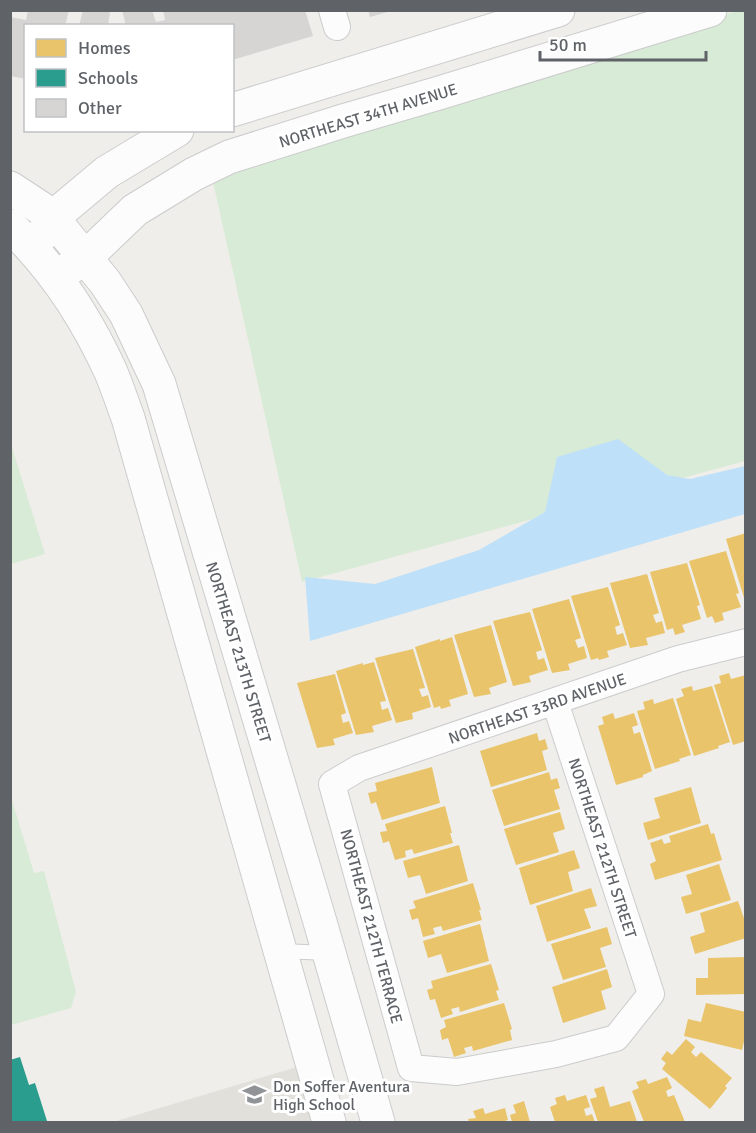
<svg xmlns="http://www.w3.org/2000/svg" width="756" height="1133" font-family="Signika,sans-serif">
  <style>
    .education { fill: #e2e0da }
    .green { fill: #d8ebd6 }
    .water { fill: #bfe0f9 }
    .homes { fill: #e9c46a }
    .schools { fill: #2a9d8f }
    .building { fill: #d6d5d3 }
    .lines { fill: none; stroke-linecap: round; stroke-linejoin: round }
    .service-casing { stroke: #cbcccc; stroke-width: 16 }
    .minor-casing { stroke: #cbcccc; stroke-width: 28 }
    .tertiary-casing { stroke: #cbcccc; stroke-width: 35 }
    .service { stroke: #fdfcfc; stroke-width: 14 }
    .minor { stroke: #fdfcfc; stroke-width: 26 }
    .tertiary { stroke: #fdfcfc; stroke-width: 33 }
    .labels { text-anchor: middle; stroke-width: 6; stroke-linejoin: round; paint-order: stroke }
    .street-label { font-size: 16px; fill: #5f6368; stroke: #fff }
    .poi-label { font-size: 16px; fill: #5f6368; stroke: #fff; text-anchor: start }
  </style>
  <rect width="100%" height="100%" fill="#efeeea"/>
  <!-- education -->
  <path class="education" d="M297 1067 313 1122H113Z"/>
  <!-- green -->
  <g class="green">
    <path d="M738 11H745V461L302 582 213 182 274 144Z"/>
    <path d="M10 441 45 554 11 564H10Z"/>
    <path d="M11 797 34 873 44 871 76 992 71 1008 11 1025Z"/>
  </g>
  <!-- water -->
  <path class="water" d="M618 439 667 475 690 479 745 466V514L310 641 305 577 375 584 479 550 545 512 557 457Z"/>
  <!-- homes -->
  <g class="homes">
    <path d="M746 533V601H745L726 539Z"/>
    <path d="M726 551 739 593 736 594 741 607 722 613 724 620 715 623 712 616 707 618 689 561Z"/>
    <path d="M687 563 700 605 697 606 701 619 682 625 685 632 675 635 673 628 667 630 650 572Z"/>
    <path d="M647 574 659 613 653 615 656 623 662 621 665 633 646 638 648 645 630 648 610 583Z"/>
    <path d="M608 587 620 625 615 627 617 635 623 633 627 645 607 651 609 657 599 660 598 658 591 660 571 596Z"/>
    <path d="M569 599 581 638 575 640 578 648 584 646 587 658 568 664 570 670 552 673 532 609Z"/>
    <path d="M530 612 542 650 536 652 538 660 544 658 548 670 529 676 531 682 513 686 493 621Z"/>
    <path d="M491 625 507 682 489 688 491 694 474 697 454 635Z"/>
    <path d="M452 637 468 694 449 700 451 706 441 709 440 706 434 708 415 647 440 639V641Z"/>
    <path d="M413 649 425 688 419 689 422 697 428 695 431 707 412 713 413 719 396 723 375 658Z"/>
    <path d="M374 662 386 701 380 702 382 710 388 708 392 720 372 726 374 732 356 735 336 671 363 663V665Z"/>
    <path d="M729 673 731 679 746 675V741L733 745 714 685 721 683 719 676Z"/>
    <path d="M335 674 346 713 341 715 343 723 349 721 353 733 333 739 335 745 317 748 297 683Z"/>
    <path d="M692 686 693 691 712 686 730 742 718 746 719 748 694 756 676 699 684 696 681 689Z"/>
    <path d="M673 698 691 755 679 759 680 761 655 769 637 711 645 709 643 702 653 699 654 704Z"/>
    <path d="M613 713 615 719 634 713 638 725 632 727 634 734 640 732 652 771 643 775V777L616 785 598 726 604 724 602 717Z"/>
    <path d="M537 733 539 741 545 739 548 749 542 751 547 770 491 787 480 751Z"/>
    <path d="M432 767 440 803 382 820 376 802 371 804 368 793 377 791 375 783Z"/>
    <path d="M549 772 551 780 557 778 560 788 554 790 560 809 504 826 492 790Z"/>
    <path d="M691 787 701 823 648 840 643 823 660 818 654 798Z"/>
    <path d="M445 806 452 833H450L453 843 414 854 412 849 405 851 406 857 395 860 389 841 383 843 380 832 387 831 385 824Z"/>
    <path d="M560 812 565 829 553 833 559 852 516 865 504 829Z"/>
    <path d="M708 824 711 834 714 833 722 860 655 880 650 864 656 861 650 843 662 839 664 844 671 842 669 836Z"/>
    <path d="M459 845 468 881 426 894 420 875 408 878 403 861Z"/>
    <path d="M574 850 580 868 568 872 573 891 530 905 519 868Z"/>
    <path d="M719 864 731 900 686 914 681 897 692 894 686 875Z"/>
    <path d="M473 883 481 910H479L482 920 443 931 441 926 433 928 435 934 423 937 418 918 412 920 409 910 416 908 413 901Z"/>
    <path d="M591 888 597 906 584 909 591 928 547 942 536 906Z"/>
    <path d="M738 901 746 924V938L695 954 690 937 705 932 700 913Z"/>
    <path d="M480 924 489 961 447 973 441 954 428 958 423 941Z"/>
    <path d="M607 927 612 944 600 948 606 967 563 980 551 944Z"/>
    <path d="M746 957V994L696 995V978H708V958Z"/>
    <path d="M491 964 499 990 496 991 499 1000 460 1012 459 1007 451 1009 453 1014 441 1018 435 999 430 1000 427 990 433 988 431 981Z"/>
    <path d="M607 969 612 987 601 991 606 1009 563 1023 552 987Z"/>
    <path d="M504 1003 512 1029 510 1030 512 1040 473 1051 472 1046 464 1048 466 1053 454 1057 448 1038 442 1040 440 1030 446 1027 444 1020Z"/>
    <path d="M706 1003 746 1012V1033L742 1050 684 1036 688 1019 701 1022Z"/>
    <path d="M686 1039 695 1047 691 1052 696 1057 701 1052 732 1078 725 1086 727 1088 710 1109 662 1069 666 1063 661 1059 667 1051 672 1055Z"/>
    <path d="M667 1077 672 1088 666 1091 668 1097 674 1095 685 1122H644L632 1091 639 1088 636 1082 646 1079 648 1084Z"/>
    <path d="M604 1086 610 1107 630 1101 637 1122H598L590 1099 597 1097 594 1089Z"/>
    <path d="M565 1095 567 1101 586 1095 590 1107 584 1109 586 1116 592 1114 595 1122H555L550 1107 557 1104 555 1098Z"/>
    <path d="M524 1101 530 1122H512L510 1115 516 1113 513 1105Z"/>
    <path d="M483 1108 485 1114 505 1108 508 1120 502 1122H469L468 1119 476 1118 473 1111Z"/>
  </g>
  <!-- schools -->
  <path class="schools" d="M20 1057 29 1085 35 1083 47 1121 43 1122H10V1060Z"/>
  <!-- building -->
  <g class="building">
    <path d="M28 10H69L65 26H26V79L10 76V17L26 20Z"/>
    <path d="M83 10 110 12 108 26H79Z"/>
    <path d="M122 10H152L156 22 165 20 163 10H305L313 36 232 60V26H126Z"/>
    <path d="M368 10H391V11L370 17Z"/>
  </g>
  <g class="lines">
    <defs>
      <path id="service" d="M280 951 329 953"/>
      <g id="minor">
        <path d="M332 10 337 27"/>
        <path d="M555 702 651 994 616 1038 556 1054 457 1072 411 1068 332 784 359 768 678 659 746 642"/>
      </g>
      <g id="tertiary">
        <path d="M232 110 558 10"/>
        <path d="M10 188 42 209 54 220 105 282 126 314 159 384 318 915 378 1122"/>
        <path d="M10 226C52 266 86 318 110 370 117 386 122 402 128 418L329 1122"/>
        <path d="M40 237 64 208 107 172 177 130"/>
        <path d="M67 270 86 257 135 210 194 174 229 157 343 121 439 93 710 10"/>
      </g>
    </defs>
    <!-- service casing -->
    <use href="#service" class="service-casing"/>
    <!-- minor casing -->
    <use href="#minor" class="minor-casing"/>
    <!-- tertiary casing -->
    <use href="#tertiary" class="tertiary-casing"/>
    <!-- service -->
    <use href="#service" class="service"/>
    <!-- minor -->
    <use href="#minor" class="minor"/>
    <!-- tertiary -->
    <use href="#tertiary" class="tertiary"/>
  </g>
  <!-- icons -->
  <defs>
    <symbol id="school-bare" viewBox="-9 -9 18 18"><path d="M0-5L7-2L0 1L-7-2ZM-4 1L0 2.5L4 1V4Q0 6-4 4Z" fill="#919496" stroke="#fff" stroke-width="2.5" paint-order="stroke"/></symbol>
  </defs>
  <g fill-rule="evenodd">
    <use href="#school-bare" x="238" y="1078" width="33" height="33"/>
  </g>
  <g class="labels">
    <!-- street labels -->
    <g class="street-label">
      <text transform="translate(368 115) rotate(-17)" y="6">NORTHEAST 34TH AVENUE</text>
      <text transform="translate(239 652) rotate(73)" y="6">NORTHEAST 213TH STREET</text>
      <text transform="translate(537 708) rotate(-19)" y="6">NORTHEAST 33RD AVENUE</text>
      <text transform="translate(603 848) rotate(72)" y="6">NORTHEAST 212TH STREET</text>
      <text transform="translate(372 926) rotate(75)" y="6">NORTHEAST 212TH TERRACE</text>
    </g>
    <!-- poi labels -->
    <g class="poi-label">
      <text x="273" y="1092">Don Soffer Aventura<tspan x="273" dy="18">High School</tspan></text>
    </g>
  </g>
  <!-- border -->
  <rect width="756" height="1133" fill="none" stroke="#5f6368" stroke-width="24"/>
  <!-- legend -->
  <rect x="24" y="24" width="210" height="108" fill="#ffffff" stroke="#bfc1c3" stroke-width="1.5"/>
  <rect x="36" y="39" width="30" height="18" fill="#e9c46a" stroke="#bfc1c3" stroke-width="1.5"/>
  <text x="78" y="54" font-size="18" fill="#5f6368">Homes</text>
  <rect x="36" y="69" width="30" height="18" fill="#2a9d8f" stroke="#bfc1c3" stroke-width="1.5"/>
  <text x="78" y="84" font-size="18" fill="#5f6368">Schools</text>
  <rect x="36" y="99" width="30" height="18" fill="#d6d5d3" stroke="#bfc1c3" stroke-width="1.5"/>
  <text x="78" y="114" font-size="18" fill="#5f6368">Other</text>
  <!-- scale -->
  <path d="M540 51v9h166v-9" fill="none" stroke="#5f6368" stroke-width="3"/>
  <text x="549" y="51" font-size="18" fill="#5f6368" stroke="#ffffff" stroke-width="4.5" paint-order="stroke">50 m</text>
</svg>
